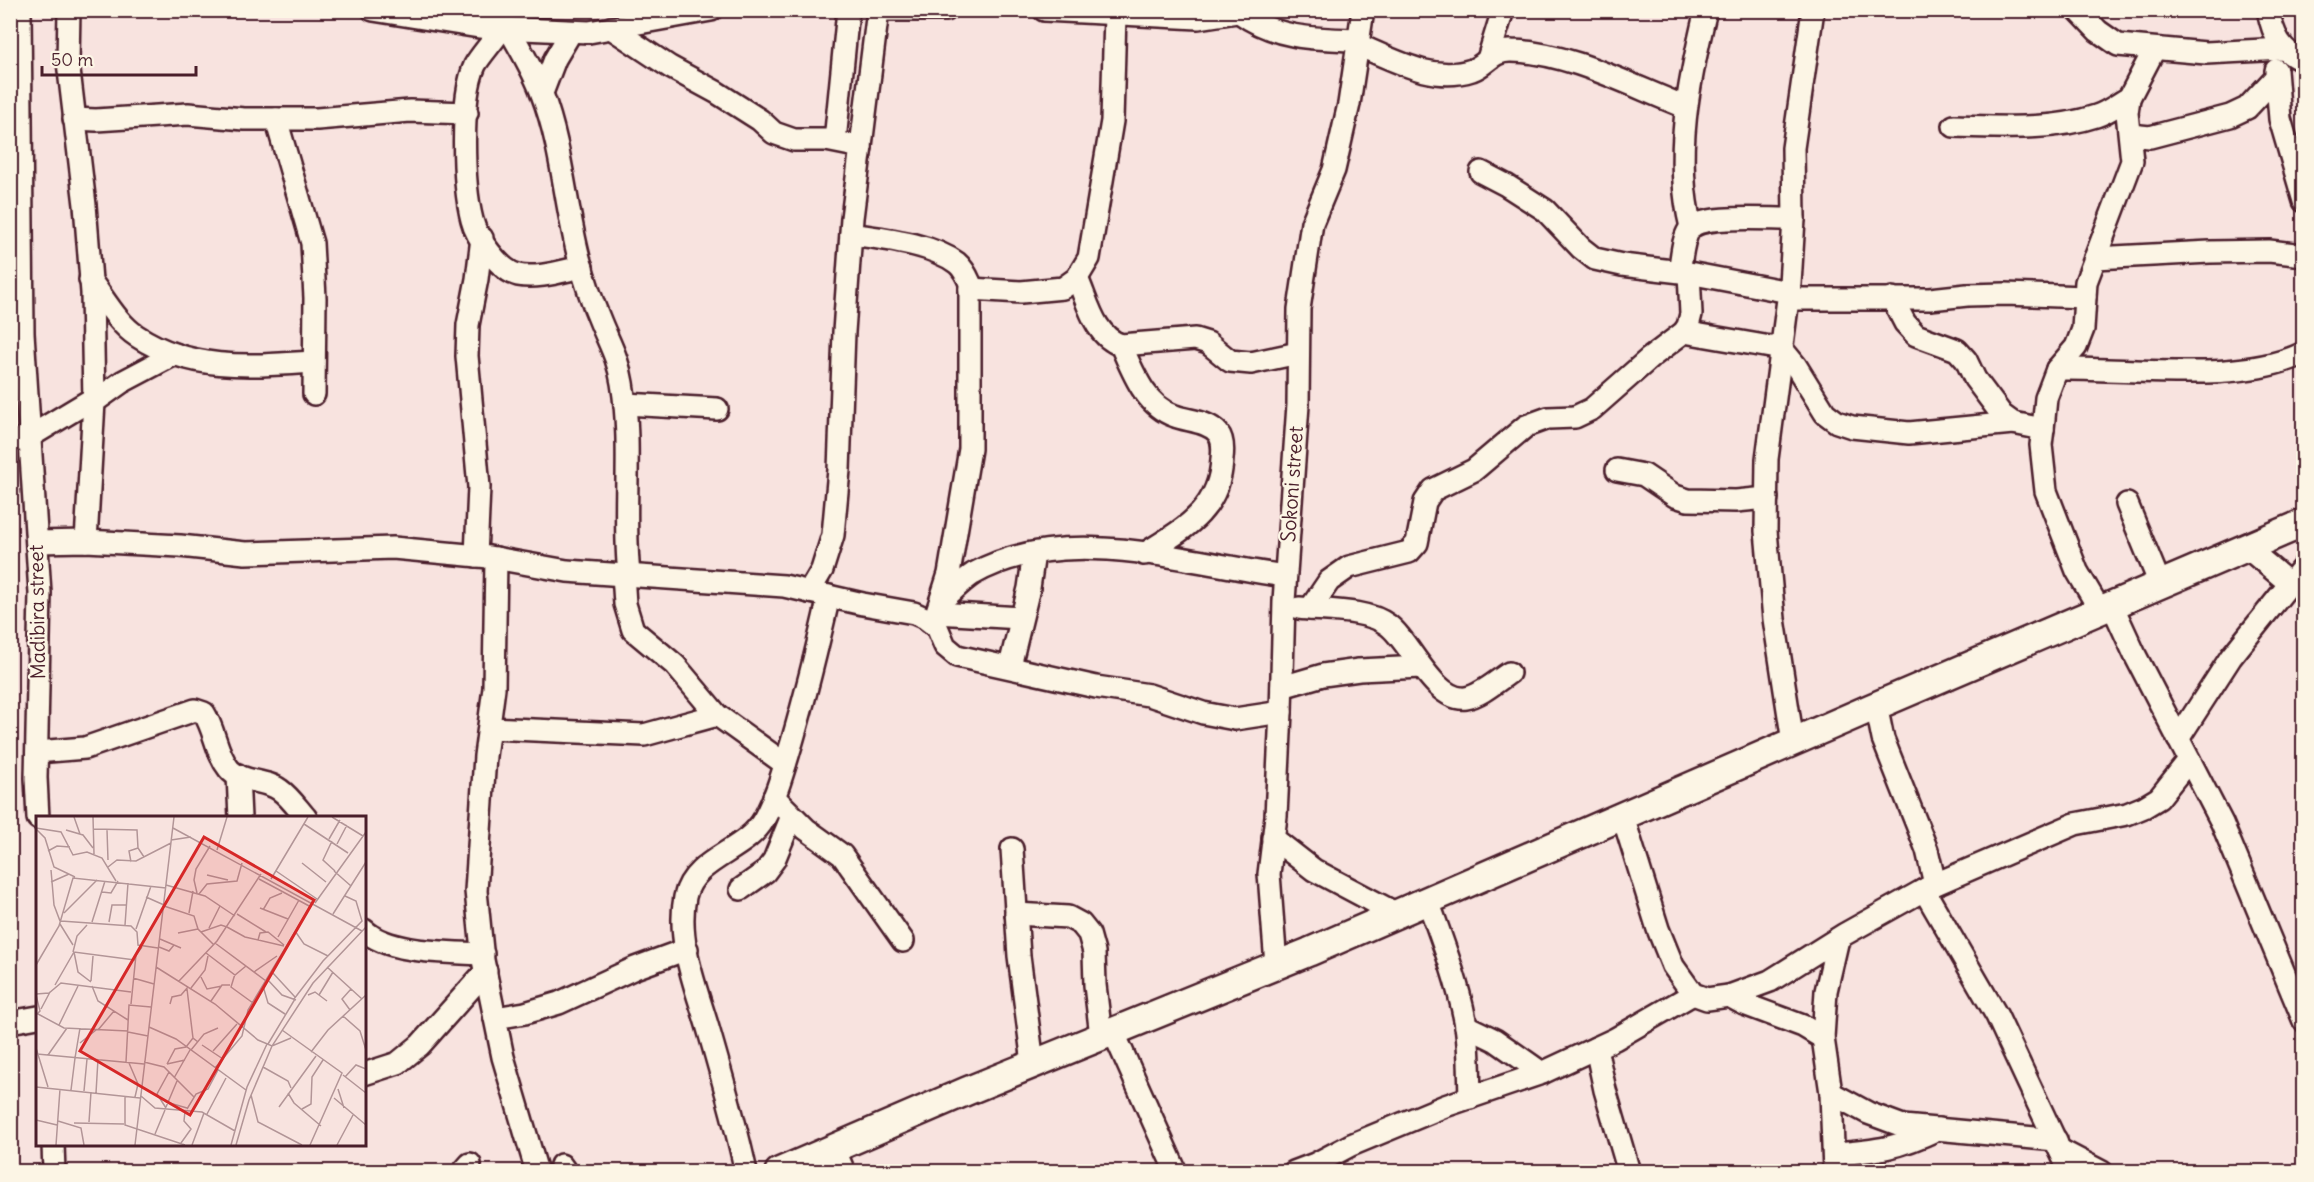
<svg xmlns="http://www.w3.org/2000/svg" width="2314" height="1182" font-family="Delius,sans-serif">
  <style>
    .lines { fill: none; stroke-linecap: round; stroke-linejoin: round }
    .minor-casing { stroke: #4a1f2b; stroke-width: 26 }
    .tertiary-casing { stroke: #4a1f2b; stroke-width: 32 }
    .minor { stroke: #fcf5e5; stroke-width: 21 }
    .tertiary { stroke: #fcf5e5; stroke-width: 27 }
    .labels { text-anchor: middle; stroke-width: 4.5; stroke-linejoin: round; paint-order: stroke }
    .street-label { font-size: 20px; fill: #4a1f2b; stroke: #fcf5e5 }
    .inset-road { fill: none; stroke: #b29597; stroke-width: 1.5 }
    .view { fill: #d62828; fill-opacity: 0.15; stroke: #d62828; stroke-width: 3 }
    .inset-edge { fill: none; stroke: #4a1f2b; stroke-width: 3 }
  </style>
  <rect width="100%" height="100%" fill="#f8e3df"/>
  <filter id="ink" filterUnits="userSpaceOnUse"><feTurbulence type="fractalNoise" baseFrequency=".0167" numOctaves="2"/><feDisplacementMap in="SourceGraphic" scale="12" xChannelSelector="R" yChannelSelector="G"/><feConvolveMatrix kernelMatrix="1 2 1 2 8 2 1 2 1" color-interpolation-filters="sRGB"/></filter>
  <g filter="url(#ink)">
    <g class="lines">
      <defs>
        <g id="minor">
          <path d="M20 10 23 333 40 593 36 778 38 818"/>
          <path d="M69 10 68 62 85 205 92 293 94 402 86 541"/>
          <path d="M373 10 479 27 589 32 711 10"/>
          <path d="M881 10H946"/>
          <path d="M1044 10 1198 18 1250 10"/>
          <path d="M2078 10 2098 31 2118 45 2206 53 2283 49"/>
          <path d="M2268 10C2273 34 2280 52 2304 61"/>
          <path d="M1239 12C1276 39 1315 39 1359 40"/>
          <path d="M502 28C496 38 479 57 475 65 460 98 463 185 472 220 476 237 500 271 518 275 538 279 562 271 582 267"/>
          <path d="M611 28 670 67 716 92 760 120 774 133 794 140H826L861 147"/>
          <path d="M509 29C520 49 534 71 542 94 562 146 565 204 579 258 585 281 592 302 601 323 610 345 618 358 622 383 633 447 622 510 629 574"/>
          <path d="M1358 45C1394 60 1433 83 1472 70 1488 64 1492 50 1512 51 1569 52 1633 87 1686 107"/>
          <path d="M1488 59 1503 10"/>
          <path d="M2276 70 2280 119 2304 201"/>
          <path d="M542 93 555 59 571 32"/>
          <path d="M74 119 96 120 188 114 244 119H317L410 111 467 113"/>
          <path d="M276 119 312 243 315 298 314 394"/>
          <path d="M1954 126C2001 127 2051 131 2096 116 2107 113 2118 104 2129 98"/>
          <path d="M2130 135 2150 137 2230 116 2247 108 2276 77"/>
          <path d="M835 141 848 10"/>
          <path d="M1481 172 1506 185 1545 210 1581 248 1595 259 1622 265 1689 273 1789 292"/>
          <path d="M1691 227C1673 155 1689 81 1706 10"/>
          <path d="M851 234C883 239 930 243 957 263 963 268 967 276 970 283V449L949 574 933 624"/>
          <path d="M2095 258 2210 252 2269 251 2304 255"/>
          <path d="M1679 271C1682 258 1682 241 1689 230 1699 213 1774 220 1794 219"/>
          <path d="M1077 278C1088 302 1094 336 1121 345L1195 339 1208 343 1230 361 1251 363 1298 353"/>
          <path d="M90 280C104 298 118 324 137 336 192 372 253 366 314 362"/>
          <path d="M970 289 1021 292 1063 288 1077 278 1089 258 1112 121 1115 14"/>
          <path d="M1892 298 1905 323 1916 335 1957 350 1966 360 1975 379 2002 415 2013 423 2043 429"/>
          <path d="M1789 299H1930L1967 295 2005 294 2085 297"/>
          <path d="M1684 332 1782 349 1796 366 1825 413 1837 422 1852 427 1909 433 2013 423"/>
          <path d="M1121 345C1133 372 1145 406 1175 416 1188 421 1208 421 1218 433 1223 439 1223 451 1222 459 1220 511 1182 530 1144 554"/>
          <path d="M2057 369C2130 367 2238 385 2304 353"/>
          <path d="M94 402 122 382 175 354"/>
          <path d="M625 404 717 409"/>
          <path d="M29 437 94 398"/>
          <path d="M10 440H30"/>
          <path d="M1617 470 1644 475 1675 496 1688 500 1736 501 1767 498"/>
          <path d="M2127 504 2160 584"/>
          <path d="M37 542 86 541 180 546 245 553 393 548 489 557 567 571 784 586 863 604 914 613 925 618 937 627 945 646 957 656 1096 687 1149 695 1203 713 1235 719 1281 712"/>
          <path d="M2246 547 2289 583"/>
          <path d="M476 556 479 487 467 356 468 325 477 279 482 238"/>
          <path d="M496 558 494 688 485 756 476 891 483 960 503 1057 537 1172"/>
          <path d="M623 574 625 604 633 630 675 665 717 715 785 764"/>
          <path d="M809 592 822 570 833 535 839 470 844 332 852 218 878 10"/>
          <path d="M941 601C952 592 962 581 973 574 1065 522 1188 563 1285 576"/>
          <path d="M2112 605 2135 655 2222 823 2304 1021"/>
          <path d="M1299 608C1324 611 1368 609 1388 625 1410 641 1434 702 1466 698 1480 696 1497 681 1509 673"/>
          <path d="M1310 609 1329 581 1349 567 1409 552 1417 543 1425 502 1433 490 1474 470 1526 426 1548 418 1575 417 1592 409 1650 358 1684 332 1688 326 1691 314 1689 273"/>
          <path d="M2100 610 2077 571 2046 491 2041 445 2043 429 2046 398 2057 369 2076 347 2083 329 2086 282 2132 161 2127 113 2129 98 2154 50"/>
          <path d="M937 613 1021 618"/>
          <path d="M1010 666 1029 588 1034 553"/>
          <path d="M1282 687 1323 675 1359 670 1421 667"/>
          <path d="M1876 705 1883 739 1927 850 1935 884"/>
          <path d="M489 728 644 735 717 715"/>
          <path d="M2178 739 2231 657 2304 566"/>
          <path d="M1793 742 1774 619 1766 531 1767 459 1790 284 1794 219 1793 148 1813 10"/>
          <path d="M37 752 85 748 195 710 204 713C215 730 216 753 229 769 240 783 266 779 280 790 290 797 298 809 306 818"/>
          <path d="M238 775 240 818"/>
          <path d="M774 797 806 829 842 855 903 941"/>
          <path d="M1623 817 1658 929 1673 966 1693 994 1707 999 1729 996 1770 981 1845 934 1931 886 2075 824 2127 814 2144 807 2159 798 2189 760"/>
          <path d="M1273 838 1314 870 1397 914"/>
          <path d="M1012 849 1019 956 1033 1063"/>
          <path d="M741 889 765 872 774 860 792 816"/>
          <path d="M1924 890 1997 1016 2070 1172"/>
          <path d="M1428 901C1442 940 1457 979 1465 1020 1470 1045 1469 1072 1470 1098"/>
          <path d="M1016 914 1068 917 1081 924 1089 934 1094 952 1095 985 1101 1036"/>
          <path d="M364 930C389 954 450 952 483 954"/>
          <path d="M1276 965 1269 874 1276 816 1281 712 1284 601 1298 405 1299 309 1312 223 1334 170 1349 104 1363 10"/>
          <path d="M1729 996 1744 1004 1803 1026 1823 1038"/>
          <path d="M495 1018 525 1013 559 1003 635 968 687 949"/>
          <path d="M10 1022 38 1017"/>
          <path d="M1466 1026 1495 1040 1542 1073"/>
          <path d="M1113 1031 1176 1172"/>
          <path d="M1596 1048 1605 1090 1629 1172"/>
          <path d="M364 1074 398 1063 420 1045 486 971"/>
          <path d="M1831 1093 1868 1113 1903 1126 2056 1140"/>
          <path d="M53 1144 54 1172"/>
          <path d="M834 1148 844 1172"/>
          <path d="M2060 1150 2102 1172"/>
          <path d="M1834 1154C1878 1151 1898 1148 1938 1129"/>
          <path d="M561 1165 566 1172"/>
          <path d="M463 1172 470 1164"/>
          <path d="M746 1172C736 1125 723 1080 710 1035 698 992 676 943 685 897 693 858 746 852 764 819 777 795 784 768 792 742 806 694 818 645 829 596"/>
          <path d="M1294 1172 1315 1164 1351 1145 1445 1106 1542 1073 1615 1039 1693 994"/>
          <path d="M1834 1172 1831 1093 1823 1038 1826 991 1838 939"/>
        </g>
        <path id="tertiary" d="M779 1172 967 1091 1309 952 1871 708 2304 523"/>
      </defs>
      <!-- minor casing -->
      <use href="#minor" class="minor-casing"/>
      <!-- tertiary casing -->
      <use href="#tertiary" class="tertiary-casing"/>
      <!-- minor -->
      <use href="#minor" class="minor"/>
      <!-- tertiary -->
      <use href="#tertiary" class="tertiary"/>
    </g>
  </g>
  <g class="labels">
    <!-- street labels -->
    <g class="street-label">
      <text transform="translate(1292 484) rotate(-86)" y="7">Sokoni street</text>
      <text transform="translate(37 612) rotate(-91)" y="7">Madibira street</text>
    </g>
  </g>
  <!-- overview -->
  <g transform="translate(36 816)">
    <rect width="330" height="330" fill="#f8e3df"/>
    <path class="inset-road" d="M38 1 44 18M57 1 58 38M296 1 327 20M268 8 312 37M0 12 25 16 37 39 51 36 66 42 80 65M137 12 326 115M0 13 9 22 18 51 39 61M58 13 101 14 102 32 108 41M30 14 47 19 57 32M71 14 72 44M293 23 304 4M135 24 155 21M296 25 287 44 299 55M301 28 311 9M181 34 191 1M12 35 21 30 34 31M95 46 93 35 102 32M266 47 290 66M72 51 81 44 100 45 135 27M15 54 18 89 24 105M240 55 281 83M298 55 315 70M171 59 192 64M223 63 275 91M235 63 272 1M15 66 33 58M130 69 169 80 199 100M66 76 75 77 82 65M161 77 158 64 160 53 174 30M163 78 171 68 201 65 206 47M110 81 128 89M279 87 330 16M128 90 158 100 162 113 178 129M224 92 252 103M227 94 234 82 246 77M28 97 61 64M153 97 157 75M201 98 230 116M297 98 330 46M25 105 95 110 101 116 102 129 122 132M56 106 69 65M73 106 76 89H91M24 108 37 129M89 109 92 67M191 111 209 121 248 130M173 112 184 90M100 113 115 70M259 115 268 128 292 140M165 116 185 109 191 111M142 117 162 113M242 121 263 84M124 123 145 132M222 124 224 117 232 116 248 129M179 127 230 165M123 131 133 135 138 129M37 136 41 120 51 109M38 136 42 156 55 166M170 137 199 159 210 150M0 149 23 110 37 62 130 72M120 151 179 188 222 224 236 230 255 222M291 151 326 183M218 156 241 140M236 156 259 181M199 158 195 171 217 187M165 161 171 173 186 170M97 162 118 168M231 163 246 179 260 184M55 165 57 140M143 165 181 125 225 58M19 169 38 136 99 144M56 170 62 185 92 204M227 170 232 187 249 198M155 172 169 154 172 140M151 173 157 222 162 226M0 178 13 177 25 167 95 176M272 179 279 176 291 185M283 179 297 156M258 183 287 145 326 105 320 85 309 80M175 185 186 169H194M95 188 100 139 106 131M134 188 136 181 145 179 152 171M5 193 14 176M314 194 306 183 315 173M2 198 28 212 92 215M0 199 4 195 0 179M307 200 324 215 330 234M23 209 42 170M113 211 140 223 210 274M62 214 78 195M246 214 306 257 274 329M92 216 112 220M44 227 60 214M232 228 259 183M166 229 187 243M0 232 12 271M155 234 168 218 182 212M177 235 201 208M275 236 292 214 330 179M1 238 108 248M12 239 31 212M39 242 44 212M90 246 93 189 115 191M108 246 128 251 158 281M93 247 102 268 99 281M131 248 139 233 150 231 157 222M131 248 149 244M227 251 252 265 255 272M179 252 206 220 212 194 277 86M307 259 330 277M309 261 320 249 330 253M138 262 154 234M0 271 104 282M302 273 308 292M35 274 39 242M48 275 51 243M60 277 62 243M252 277 258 287 285 310M215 279 222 306 266 329M89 280V309L149 329M105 280 119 292 166 296 199 315M298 282 330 309M130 286 151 292M130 291 141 265M243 291 280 240M130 292 121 278 133 256M151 293 160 278 172 273 182 254M266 293 275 288 276 261 287 244M171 298 190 262M0 304 21 309M22 305 45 312 48 329M53 306 55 276M38 307 88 308M119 318 129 294M145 327 155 313 148 305 149 295M20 329 24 273M99 329 138 1M156 329 168 297M195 329 211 271 231 228M200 329 213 284 236 230 277 167 330 111M301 329 317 299"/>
    <path class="view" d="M168 21 278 84 154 299 44 235Z"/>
    <rect width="330" height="330" class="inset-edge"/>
  </g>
  <!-- margin -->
  <rect width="2314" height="1182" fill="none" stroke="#fcf5e5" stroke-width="36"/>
  <rect x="18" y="18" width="2278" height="1146" fill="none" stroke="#4a1f2b" stroke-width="2" filter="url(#ink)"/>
  <!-- scale -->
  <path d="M42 66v9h154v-9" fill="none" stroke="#4a1f2b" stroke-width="3"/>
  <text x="51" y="66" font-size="18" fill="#4a1f2b" stroke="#fcf5e5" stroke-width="4.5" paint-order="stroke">50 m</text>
</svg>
